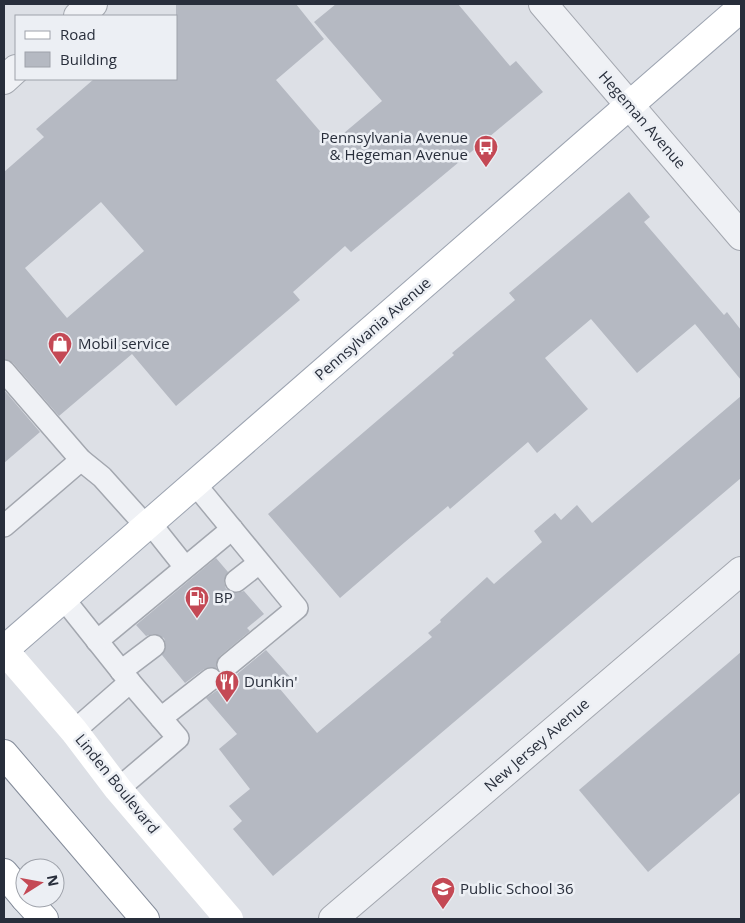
<svg xmlns="http://www.w3.org/2000/svg" width="745" height="923" font-family="'Open Sans',sans-serif">
  <style>
    .building { fill: #b5b9c2; fill-rule: evenodd }
    .lines { fill: none; stroke-linecap: round; stroke-linejoin: round }
    .lane-casing { stroke: #a3a7af; stroke-width: 24 }
    .street-casing { stroke: #a3a7af; stroke-width: 30 }
    .primary-casing { stroke: #9da4b1; stroke-width: 30 }
    .highway-casing { stroke: #858d9b; stroke-width: 30 }
    .lane { stroke: #eff1f5; stroke-width: 21 }
    .street { stroke: #eff1f5; stroke-width: 28 }
    .secondary { stroke: #fff; stroke-width: 28 }
    .primary { stroke: #fff; stroke-width: 28 }
    .highway { stroke: #fff; stroke-width: 28 }
    .labels { text-anchor: middle; stroke-width: 5; stroke-linejoin: round; paint-order: stroke }
    .street-label { font-size: 15px; fill: #282e3b; stroke: #eceff4 }
    .poi-label { font-size: 15px; fill: #282e3b; stroke: #eceff4; text-anchor: start }
  </style>
  <rect width="100%" height="100%" fill="#dde0e6"/>
  <!-- building -->
  <g class="building">
    <path d="M176 4H296L324 39 276 80 331 144 382 101 314 22 336 4H458L510 66 516 61 543 92 351 252 345 246 293 292 300 300 176 406 132 354 59 416 13 363 4 359V172L44 137 36 129 94 79H176ZM101 202 144 251 67 318 25 268Z"/>
    <path d="M629 192 650 217 644 222 724 315 727 312 741 330V380L695 324 637 373 591 319 545 358 588 409 537 453 528 442 450 509 448 506 405 542 340 598 268 514 454 355 452 353 515 300 509 293Z"/>
    <path d="M4 390 40 432 4 463Z"/>
    <path d="M741 396V478L273 876 233 829 242 821 229 806 250 789 219 749 237 734 206 698 219 689 223 683V676L236 675 266 650 292 679 280 689 317 733 432 637 428 633 441 622 440 620 487 577 494 584 542 542 534 531 555 513 561 520 577 505 592 523Z"/>
    <path d="M216 558 228 572 224 582 226 589 237 593 244 591 264 614 247 628 250 631 220 656 216 668 204 669 185 683 162 655 166 645 164 638 153 634 146 636 136 625Z"/>
    <path d="M741 652V792L648 872 579 790Z"/>
  </g>
  <g class="lines">
    <defs>
      <g id="lane">
        <path d="M4 371 81 460 102 477 146 526"/>
        <path d="M195 484 297 608 228 665"/>
        <path d="M150 523 185 567"/>
        <path d="M4 526 81 460"/>
        <path d="M236 581 259 563"/>
        <path d="M63 598 130 682"/>
        <path d="M97 641 232 529"/>
        <path d="M121 671 154 646"/>
        <path d="M161 718 211 679"/>
        <path d="M74 731 130 682 178 738 118 789"/>
      </g>
      <g id="street">
        <path d="M543 4 741 236"/>
        <path d="M78 16 93 4"/>
        <path d="M4 80 16 69"/>
        <path d="M333 919 741 571"/>
      </g>
      <path id="primary" d="M4 650 741 8"/>
      <g id="highway">
        <path d="M4 754 145 919"/>
        <path d="M4 873 25 898"/>
        <path d="M25 898 44 919"/>
      </g>
    </defs>
    <!-- lane casing -->
    <use href="#lane" class="lane-casing"/>
    <!-- street casing -->
    <use href="#street" class="street-casing"/>
    <!-- primary casing -->
    <use href="#primary" class="primary-casing"/>
    <!-- highway casing -->
    <use href="#highway" class="highway-casing"/>
    <!-- lane -->
    <use href="#lane" class="lane"/>
    <!-- street -->
    <use href="#street" class="street"/>
    <!-- secondary -->
    <path class="secondary" d="M4 650 74 731 118 789 229 919"/>
    <!-- primary -->
    <use href="#primary" class="primary"/>
    <!-- highway -->
    <use href="#highway" class="highway"/>
  </g>
  <!-- icons -->
  <defs>
    <symbol id="bus-pin" viewBox="-11 -11 22 30"><path d="M0 17L-7.5 6A9.5 9.5 0 1 1 7.5 6Z" fill="#c44955" stroke="#eceff4"/><path d="M-5-6H5V4H4V6H2V4H-2V6H-4V4H-5ZM-3.5-4V0h7V-4ZM-3.5 1.2v1.5H-2V1.2ZM2 1.2v1.5H3.5V1.2Z" fill="#fff"/></symbol>
    <symbol id="shop-pin" viewBox="-11 -11 22 30"><path d="M0 17L-7.5 6A9.5 9.5 0 1 1 7.5 6Z" fill="#c44955" stroke="#eceff4"/><path d="M-5-2.5h2.3a2.7 3.5 0 0 1 5.4 0H5L5.5 6h-11ZM-1.5-2.5h3a1.5 2.3 0 0 0-3 0Z" fill="#fff"/></symbol>
    <symbol id="fuel-pin" viewBox="-11 -11 22 30"><path d="M0 17L-7.5 6A9.5 9.5 0 1 1 7.5 6Z" fill="#c44955" stroke="#eceff4"/><path d="M-5.5-6h7V0h2V4h1.3V-2.5L3-4.5l.8-.8L6-3V5H2.5V1h-1V6h-7ZM-4.2-4.7v3.2H.2V-4.7Z" fill="#fff"/></symbol>
    <symbol id="restaurant-pin" viewBox="-11 -11 22 30"><path d="M0 17L-7.5 6A9.5 9.5 0 1 1 7.5 6Z" fill="#c44955" stroke="#eceff4"/><path d="M-5-6h1v4h1v-4h1v4h1v-4h1v5L-1.5 .5V6h-2V.5L-5-1ZM5-6V6H3V1.5H1.5Q1.5-4 5-6Z" fill="#fff"/></symbol>
    <symbol id="school-pin" viewBox="-11 -11 22 30"><path d="M0 17L-7.5 6A9.5 9.5 0 1 1 7.5 6Z" fill="#c44955" stroke="#eceff4"/><path d="M0-5L7-2L0 1L-7-2ZM-4 1L0 2.5L4 1V4Q0 6-4 4Z" fill="#fff"/></symbol>
  </defs>
  <g fill-rule="evenodd">
    <use href="#bus-pin" x="472" y="133" width="28" height="38"/>
    <use href="#shop-pin" x="46" y="330" width="28" height="38"/>
    <use href="#fuel-pin" x="183" y="584" width="28" height="38"/>
    <use href="#restaurant-pin" x="213" y="668" width="28" height="38"/>
    <use href="#school-pin" x="429" y="875" width="28" height="38"/>
  </g>
  <g class="labels">
    <!-- street labels -->
    <g class="street-label">
      <text transform="translate(642 120) rotate(49)" y="5">Hegeman Avenue</text>
      <text transform="translate(373 329) rotate(-41)" y="5">Pennsylvania Avenue</text>
      <text transform="translate(537 745) rotate(-41)" y="5">New Jersey Avenue</text>
      <text transform="translate(117 784) rotate(51)" y="5">Linden Boulevard</text>
    </g>
    <!-- poi labels -->
    <g class="poi-label">
      <text x="468" y="143" text-anchor="end">Pennsylvania Avenue<tspan x="468" dy="17">&amp; Hegeman Avenue</tspan></text>
      <text x="78" y="349">Mobil service</text>
      <text x="214" y="603">BP</text>
      <text x="244" y="687">Dunkin'</text>
      <text x="460" y="894">Public School 36</text>
    </g>
  </g>
  <!-- border -->
  <rect width="745" height="923" fill="none" stroke="#282e3b" stroke-width="10"/>
  <!-- legend -->
  <rect x="15" y="15" width="162" height="65" fill="#eceff4" stroke="#9ea2aa"/>
  <rect x="25" y="31" width="25" height="8" fill="#ffffff" stroke="#9ea2aa"/>
  <text x="60" y="40" font-size="15" fill="#282e3b">Road</text>
  <rect x="25" y="52" width="25" height="15" fill="#b5b9c2" stroke="#9ea2aa"/>
  <text x="60" y="65" font-size="15" fill="#282e3b">Building</text>
  <!-- north arrow -->
  <g transform="translate(40 883) rotate(79)"><circle r="24" fill="#eceff4" stroke="#9ea2aa"/>
  <path d="M0-4L9 19L0 12L-9 19Z" fill="#c44955"/>
  <text y="-8" font-size="14" font-weight="bold" text-anchor="middle" fill="#282e3b">N</text>
  </g>
</svg>
